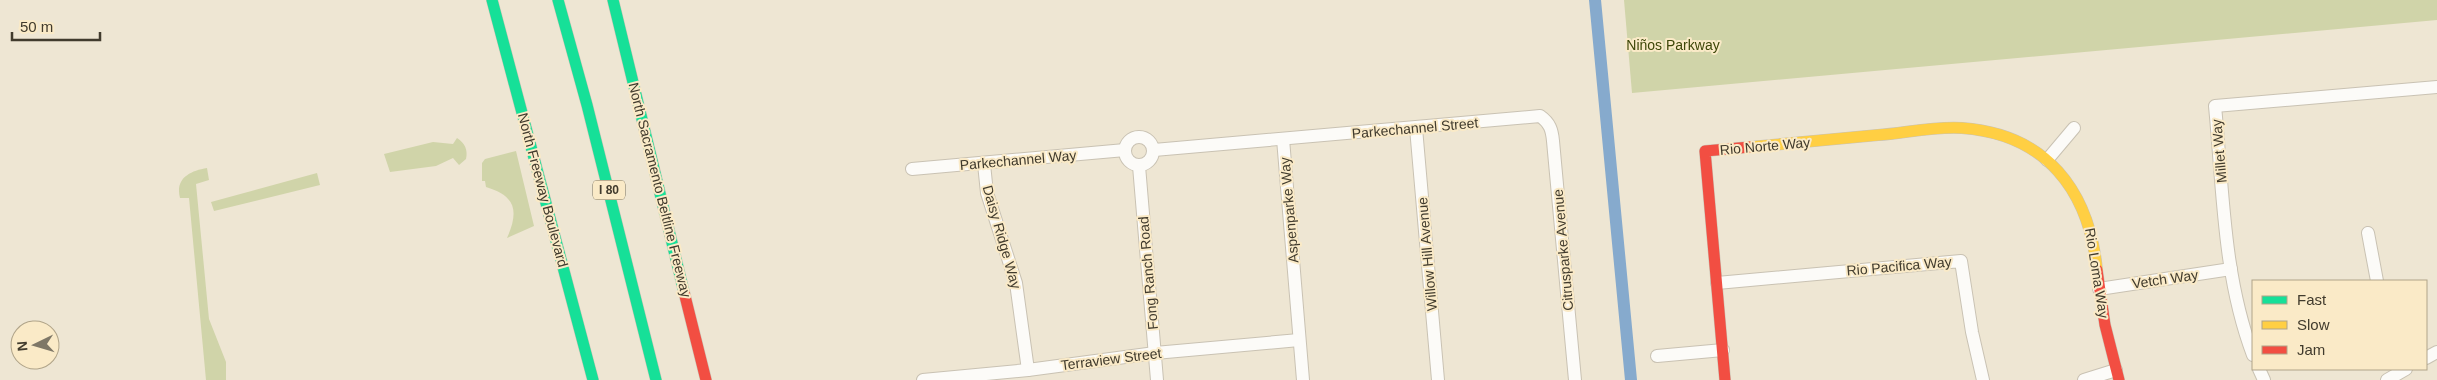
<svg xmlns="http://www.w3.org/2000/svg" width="2437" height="380" font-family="Helvetica,sans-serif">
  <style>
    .green { fill: #d0d4a9 }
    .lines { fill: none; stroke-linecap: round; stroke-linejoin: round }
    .canal { stroke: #86aacd; stroke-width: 12 }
    .street-casing { stroke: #c9c2b3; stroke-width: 14 }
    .fast-casing { stroke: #c9c2b3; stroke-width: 12 }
    .slow-casing { stroke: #c9c2b3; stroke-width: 12 }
    .jam-casing { stroke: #c9c2b3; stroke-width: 12 }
    .street { stroke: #fcfbf8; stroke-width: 12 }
    .fast { stroke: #16e098; stroke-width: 11 }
    .slow { stroke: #ffcf43; stroke-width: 11 }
    .jam { stroke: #f24e42; stroke-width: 11 }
    .labels { text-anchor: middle; stroke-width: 4; stroke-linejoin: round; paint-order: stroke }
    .shield { fill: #faeac7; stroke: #78705b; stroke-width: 1 }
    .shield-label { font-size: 12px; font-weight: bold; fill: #413b2d }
    .park-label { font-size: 14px; fill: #3d4608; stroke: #faeac7 }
    .street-label { font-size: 14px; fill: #413b2d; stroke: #faeac7 }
  </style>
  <rect width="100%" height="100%" fill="#eee6d3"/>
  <!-- green -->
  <g class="green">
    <path d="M1624 0H2437V20L1632 93Z"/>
    <path d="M457 138C465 143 468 150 466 159L459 165 453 158 436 166 390 172 384 154 433 142 453 144Z"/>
    <path d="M516 151 534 226 507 238C519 211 516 196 486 187L485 181H482V163L485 159Z"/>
    <path d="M207 168 209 180 196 184 209 319 226 362V380H206L189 198H180C175 179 189 171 207 168Z"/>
    <path d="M317 173 320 185 214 211 211 202Z"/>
  </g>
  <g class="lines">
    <!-- canal -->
    <path class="canal" d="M1595 0 1631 380"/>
    <defs>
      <g id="street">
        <path d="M1416 128 1438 380"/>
        <circle cx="1139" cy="151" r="14"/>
        <path d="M1283 139 1303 380"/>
        <path d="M1154 150 1540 116C1550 123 1552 130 1553 141L1575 380"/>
        <path d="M2047 160 2074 128"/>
        <path d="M984 164 987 193 1016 283 1028 370"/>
        <path d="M1139 166 1157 380"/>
        <path d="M912 169 1125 150"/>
        <path d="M2368 233 2377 281"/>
        <path d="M1717 283 1961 261 1972 332 1983 380"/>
        <path d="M2099 289 2231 269"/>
        <path d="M2253 355C2223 276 2223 189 2215 106L2437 87"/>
        <path d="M1657 356 1723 350"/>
        <path d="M2426 358 2437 352"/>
        <path d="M2259 369 2264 380"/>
        <path d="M923 380 1028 370 1155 353 1299 340"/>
        <path d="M2084 380 2116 370"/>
        <path d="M2387 380 2406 369"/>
      </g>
      <g id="fast">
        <path d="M492 0 593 380"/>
        <path d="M558 0 587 105 656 380"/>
        <path d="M613 0 684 292"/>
      </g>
      <path id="slow" d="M1750 147C1793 143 1835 139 1878 135 1905 133 1935 126 1962 128 2046 134 2089 190 2097 270"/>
      <g id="jam">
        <path d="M2097 270 2105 325 2119 380"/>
        <path d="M684 292 706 380"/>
        <path d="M1725 380 1705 151 1750 147"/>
      </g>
    </defs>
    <!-- street casing -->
    <use href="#street" class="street-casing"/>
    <!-- fast casing -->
    <use href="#fast" class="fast-casing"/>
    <!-- slow casing -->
    <use href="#slow" class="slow-casing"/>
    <!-- jam casing -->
    <use href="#jam" class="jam-casing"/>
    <!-- street -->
    <use href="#street" class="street"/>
    <!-- fast -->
    <use href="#fast" class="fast"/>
    <!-- slow -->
    <use href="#slow" class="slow"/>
    <!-- jam -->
    <use href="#jam" class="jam"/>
  </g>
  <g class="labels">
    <!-- shield labels -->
    <rect class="shield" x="593" y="180.5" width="32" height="19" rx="4"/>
    <g class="shield-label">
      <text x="609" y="194">I 80</text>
    </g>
    <!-- park labels -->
    <g class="park-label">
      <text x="1673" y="50">Niños Parkway</text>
    </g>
    <!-- street labels -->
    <g class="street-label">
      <text transform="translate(1415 128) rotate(-5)" y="5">Parkechannel Street</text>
      <text transform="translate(1765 146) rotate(-5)" y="5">Rio Norte Way</text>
      <text transform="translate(2219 151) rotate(-95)" y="5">Millet Way</text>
      <text transform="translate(1018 160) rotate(-5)" y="5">Parkechannel Way</text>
      <text transform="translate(543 190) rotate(75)" y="5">North Freeway Boulevard</text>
      <text transform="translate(660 190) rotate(76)" y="5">North Sacramento Beltline Freeway</text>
      <text transform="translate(1289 210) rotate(-95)" y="5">Aspenparke Way</text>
      <text transform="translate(1002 237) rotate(74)" y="5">Daisy Ridge Way</text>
      <text transform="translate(1563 250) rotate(-95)" y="5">Citrusparke Avenue</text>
      <text transform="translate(1427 254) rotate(-95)" y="5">Willow Hill Avenue</text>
      <text transform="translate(1899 266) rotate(-5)" y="5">Rio Pacifica Way</text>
      <text transform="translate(1148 273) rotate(-95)" y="5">Fong Ranch Road</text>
      <text transform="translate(2097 273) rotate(81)" y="5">Rio Loma Way</text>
      <text transform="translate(2165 279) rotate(-8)" y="5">Vetch Way</text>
      <text transform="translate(1111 359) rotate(-7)" y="5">Terraview Street</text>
    </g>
  </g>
  <!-- legend -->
  <rect x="2252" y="280" width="175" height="90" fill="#faeac7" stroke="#b0a489"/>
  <rect x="2262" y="296" width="25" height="8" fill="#16e098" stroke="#b0a489"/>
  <text x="2297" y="305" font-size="15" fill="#413b2d">Fast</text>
  <rect x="2262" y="321" width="25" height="8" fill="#ffcf43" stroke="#b0a489"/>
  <text x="2297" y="330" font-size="15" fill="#413b2d">Slow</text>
  <rect x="2262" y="346" width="25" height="8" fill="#f24e42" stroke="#b0a489"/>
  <text x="2297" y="355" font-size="15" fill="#413b2d">Jam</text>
  <!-- north arrow -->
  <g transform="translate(35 345) rotate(265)"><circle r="24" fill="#faeac7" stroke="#b0a489"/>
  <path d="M0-4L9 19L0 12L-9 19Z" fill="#7e7767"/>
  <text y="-8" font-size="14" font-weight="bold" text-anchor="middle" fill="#413b2d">N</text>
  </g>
  <!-- scale -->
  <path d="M12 32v8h88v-8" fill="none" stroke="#413b2d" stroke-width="2.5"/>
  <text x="20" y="32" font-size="15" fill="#413b2d" stroke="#faeac7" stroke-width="4" paint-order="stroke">50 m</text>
</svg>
